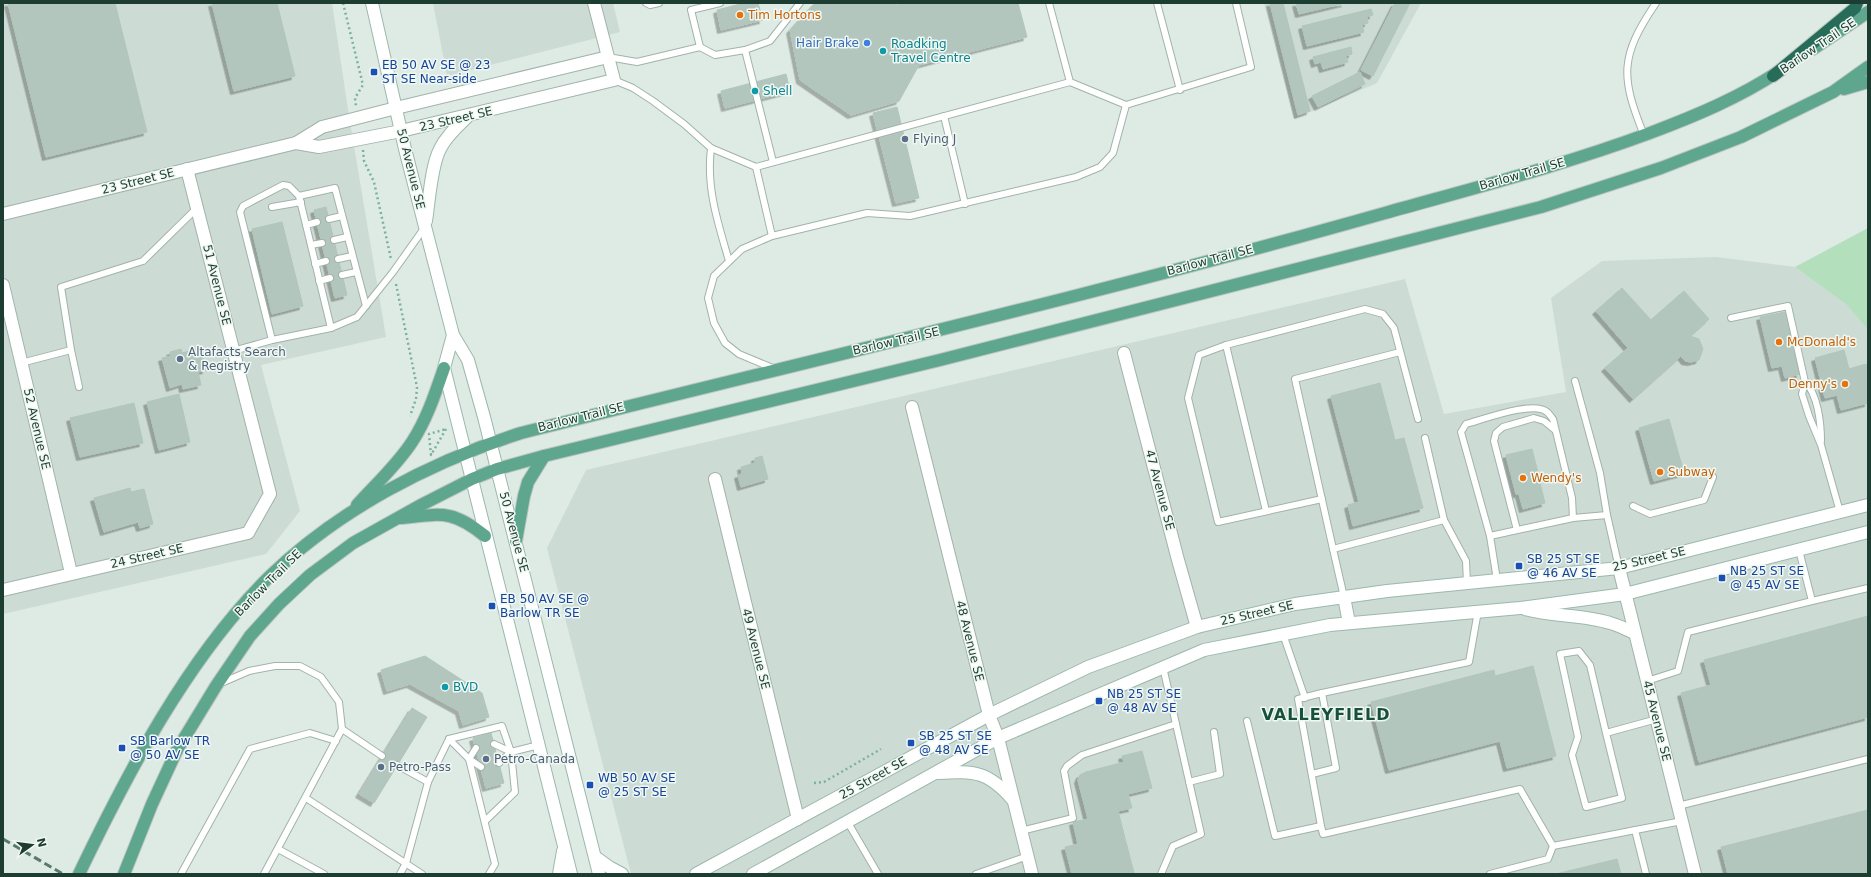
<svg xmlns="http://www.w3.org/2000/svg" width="1871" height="877" font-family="'DejaVu Sans',sans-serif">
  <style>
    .built { fill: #ccdbd3 }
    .green { fill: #b4dfbd }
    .building { fill: #b3c6bd; stroke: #b0c6bb; filter: url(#shadow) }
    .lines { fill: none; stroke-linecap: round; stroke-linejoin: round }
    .lane-casing { stroke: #a1b3ab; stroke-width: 8 }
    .street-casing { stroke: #a1b3ab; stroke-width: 14 }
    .secondary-casing { stroke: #9cb8ac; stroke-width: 14 }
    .primary-casing { stroke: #bcc5c2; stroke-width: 14 }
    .highway-casing { stroke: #bcc5c2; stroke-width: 14 }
    .path { stroke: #7bb29d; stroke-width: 2.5; stroke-dasharray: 2 3; stroke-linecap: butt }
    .lane { stroke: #fff; stroke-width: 6 }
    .street { stroke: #fff; stroke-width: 12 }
    .secondary { stroke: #fff; stroke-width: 12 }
    .primary { stroke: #5ea68d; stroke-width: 12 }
    .highway { stroke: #276c58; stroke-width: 12 }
    .rail { stroke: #58796d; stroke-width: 3; stroke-dasharray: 8 4; stroke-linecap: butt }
    .food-dot { fill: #e8710a; stroke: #eff8f3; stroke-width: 1.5 }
    .shop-dot { fill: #3f7fe0; stroke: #eff8f3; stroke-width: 1.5 }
    .culture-dot { fill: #0f9aa8; stroke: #eff8f3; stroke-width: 1.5 }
    .transit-dot { fill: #1a4fb4; stroke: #eff8f3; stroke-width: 1.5 }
    .service-dot { fill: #5c6f8a; stroke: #eff8f3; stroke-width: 1.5 }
    .labels { text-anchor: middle; stroke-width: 3; stroke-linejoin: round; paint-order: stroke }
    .food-label { font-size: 12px; fill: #c56008; stroke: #eff8f3; text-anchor: start }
    .shop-label { font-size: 12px; fill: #366cbe; stroke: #eff8f3; text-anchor: end }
    .culture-label { font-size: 12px; fill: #0d838f; stroke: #eff8f3; text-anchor: start }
    .street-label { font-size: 12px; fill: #1e3d32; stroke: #eff8f3 }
    .transit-label { font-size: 12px; fill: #164399; stroke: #eff8f3; text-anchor: start }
    .service-label { font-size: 12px; fill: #4e5e75; stroke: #eff8f3; text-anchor: start }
    .district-label { font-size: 16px; font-weight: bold; letter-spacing: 1px; fill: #18503e; stroke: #eff8f3 }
  </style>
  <defs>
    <filter id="shadow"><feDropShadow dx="-3.5" dy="3.5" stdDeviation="0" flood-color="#0004"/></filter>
  </defs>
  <rect width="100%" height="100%" fill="#deebe4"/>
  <!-- built -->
  <g class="built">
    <path d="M3 3H332L349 116 386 337 261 365 300 511 266 554 3 614Z"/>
    <path d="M433 3H613L620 32 447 76Z"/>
    <path d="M1264 3H1421L1377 83 1294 119Z"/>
    <path d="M1716 257 1795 267 1847 305 1868 330V874H631L547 548 586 470 1405 279 1444 414 1566 392 1551 298 1602 261Z"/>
  </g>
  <!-- green -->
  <path class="green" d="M1868 228V330L1847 305 1795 267Z"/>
  <!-- building -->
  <g class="building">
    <path d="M8 3H115L147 132 46 157Z"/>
    <path d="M212 3H277L295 76 234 91Z"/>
    <path d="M744 3H758L763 20 721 30 717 10Z"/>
    <path d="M815 3H893L896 5 903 3H1018L1027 37 919 65 899 101 851 115 800 80 790 30Z"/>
    <path d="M1270 3H1283L1310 111 1298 115Z"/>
    <path d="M1296 3H1345L1299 14Z"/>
    <path d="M1395 3H1410L1373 76 1361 70Z"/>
    <path d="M1371 9 1373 15 1367 17 1368 23 1362 25 1364 32 1307 46 1302 26Z"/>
    <path d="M1351 47 1352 54 1346 56 1348 62 1323 69 1321 62 1315 64 1313 57Z"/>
    <path d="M1360 72 1365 84 1318 107 1312 96Z"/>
    <path d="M786 74 790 91 725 108 721 91Z"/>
    <path d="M897 107 919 198 896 203 873 113Z"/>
    <path d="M326 207 347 295 335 298 314 210Z"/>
    <path d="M282 222 303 306 272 314 252 229Z"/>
    <path d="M1622 288 1651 320 1684 291 1709 319 1690 336 1699 339 1703 349 1699 360 1691 362 1685 361 1681 356 1633 399 1605 368 1628 348 1596 311Z"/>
    <path d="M1785 312 1800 374 1785 378 1782 366 1772 368 1760 317Z"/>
    <path d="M200 348 206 370 198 372 201 385 183 389 182 384 170 388 162 358 171 356 170 352 181 349 182 353Z"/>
    <path d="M1844 350 1849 369 1866 364 1868 373V403L1841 410 1837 395 1825 398 1815 358Z"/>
    <path d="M1380 383 1395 440 1404 438 1423 508 1353 526 1348 505 1359 502 1331 396Z"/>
    <path d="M179 394 190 442 159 450 147 402Z"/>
    <path d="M134 403 143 443 80 457 70 418Z"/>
    <path d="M1669 419 1684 473 1654 481 1639 428Z"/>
    <path d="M1532 449 1538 473 1534 474 1536 480 1539 479 1545 503 1523 509 1519 494H1516L1506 455Z"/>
    <path d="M762 456 768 479 741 487 738 475 742 474 741 467 755 463V458Z"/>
    <path d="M130 488 131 492 144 489 153 524 140 528 138 522 104 532 94 498Z"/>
    <path d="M1868 616V717L1699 762 1681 693 1711 685 1704 660Z"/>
    <path d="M425 656 482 693 489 717 463 725 459 711 410 684 387 691 381 670Z"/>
    <path d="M1533 666 1556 756 1507 768 1500 741 1389 770 1371 702 1494 670 1495 676Z"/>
    <path d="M412 708 427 717 374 803 359 794Z"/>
    <path d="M491 733 504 783 486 788 473 738Z"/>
    <path d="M1142 751 1152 788 1128 794 1132 808 1118 811 1134 873 1072 874 1065 847 1078 844 1073 822 1088 819 1078 780 1080 775 1086 772 1124 762 1122 756Z"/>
    <path d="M1868 810V874H1728L1721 847Z"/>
    <path d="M1617 859 1621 874H1556Z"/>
  </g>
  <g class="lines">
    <defs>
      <g id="lane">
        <path d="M646 3 650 5 659 3"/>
        <path d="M1049 3 1070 82 1126 105"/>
        <path d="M1157 3 1180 90"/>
        <path d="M700 47 691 10 720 3"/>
        <path d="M745 50 773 162"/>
        <path d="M608 57 637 62 700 47 715 55 745 50 770 41 800 3"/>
        <path d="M614 80 633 88 653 101 684 124 711 148 756 167 1070 82"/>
        <path d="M944 116 965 204"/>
        <path d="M1644 135C1620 76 1620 56 1656 3"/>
        <path d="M711 148C706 188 718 223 729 261"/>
        <path d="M756 167 772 236 867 213 910 216 1076 177 1100 167 1113 153 1126 105 1251 67 1236 3"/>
        <path d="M299 196 335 188 366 306"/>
        <path d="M272 207 301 202"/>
        <path d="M329 219 342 216"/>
        <path d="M306 225 317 222"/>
        <path d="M772 236 742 249 714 276 708 298 714 323 725 343 739 354 775 369"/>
        <path d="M334 240 347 237"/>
        <path d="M311 245 322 243"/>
        <path d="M338 259 352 256"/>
        <path d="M315 264 326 261"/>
        <path d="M342 275 356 272"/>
        <path d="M319 281 330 278"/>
        <path d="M1731 318 1788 306 1805 382 1802 394 1809 416 1821 445 1840 512"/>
        <path d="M272 340 240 212 243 206 283 185 289 186 299 196 331 328"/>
        <path d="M1226 345 1266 511"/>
        <path d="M71 350 79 387"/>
        <path d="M233 351 272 340 331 328 357 317 393 272 425 227"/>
        <path d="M21 363 71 350 61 287 143 261 197 208"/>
        <path d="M1575 381 1600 473 1607 515 1619 568"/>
        <path d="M1805 382C1818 394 1821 424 1821 441"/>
        <path d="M1322 499 1218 522 1188 398 1199 355 1226 345 1365 309 1383 314 1394 328 1418 419"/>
        <path d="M1633 506 1650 514 1704 500 1713 477"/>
        <path d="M1444 520 1466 561 1467 583"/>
        <path d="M1517 530 1494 441 1496 433 1503 427 1534 418 1544 421 1555 430"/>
        <path d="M1490 536 1573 518 1607 515"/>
        <path d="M1333 549 1295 379 1400 352"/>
        <path d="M1799 550 1812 601 1868 588"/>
        <path d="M1497 580 1490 536 1461 432 1466 424C1482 420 1534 400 1547 412 1549 413 1551 417 1553 419L1572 498 1573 518"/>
        <path d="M1344 597 1333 549 1444 520 1425 438"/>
        <path d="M1283 634 1305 698"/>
        <path d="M1647 681 1678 671 1688 632 1812 601"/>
        <path d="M219 684 249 671 275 666H300L321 677 339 702 342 729 264 874"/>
        <path d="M1322 693 1469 662 1478 611"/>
        <path d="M1247 721 1275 836 1321 826"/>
        <path d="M342 729 382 756"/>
        <path d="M1606 733 1622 798 1586 807 1572 755 1578 737 1560 654 1579 651 1590 665 1606 733 1657 719"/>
        <path d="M449 739 502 726 511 752 515 792 485 821"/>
        <path d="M494 744 511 752 539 745"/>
        <path d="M476 748 469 759 495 864 489 874"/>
        <path d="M499 763 511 752"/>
        <path d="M397 765 428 782 449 739 469 759 481 767"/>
        <path d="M1312 774 1336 768 1322 693 1298 699 1321 826 1323 834 1520 789 1553 846 1682 821"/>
        <path d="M1189 782 1220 774 1214 732"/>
        <path d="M306 798 422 874"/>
        <path d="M1678 806 1868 759"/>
        <path d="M847 821 878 874"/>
        <path d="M1635 830 1646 874"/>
        <path d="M1021 831 1073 818 1064 771 1067 766 1082 755 1176 724 1163 667"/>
        <path d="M278 849 324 874"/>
        <path d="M181 874 250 749 310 733 336 741"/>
        <path d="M400 874 406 863 428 782"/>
        <path d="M976 874 1028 856"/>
        <path d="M1161 874 1173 846 1201 834 1176 724"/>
        <path d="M1490 874 1548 859 1553 846"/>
      </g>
      <g id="street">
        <path d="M296 143 319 147 401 131 614 80 594 3"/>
        <path d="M3 214 296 143 322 127 396 108 608 57"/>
        <path d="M3 285 71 573"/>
        <path d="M1124 353 1178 560 1197 627"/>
        <path d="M912 407 989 715 998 738 1032 874"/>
        <path d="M715 479 798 819"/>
        <path d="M1619 568 1695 874"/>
        <path d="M3 590 248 533 270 494 187 169"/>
      </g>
      <g id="secondary">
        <path d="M372 3 405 149 453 335 468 360 484 417 599 874"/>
        <path d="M426 221C429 202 431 166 440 149 446 136 458 126 468 116"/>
        <path d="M453 335 444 368 571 874"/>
        <path d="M1344 597 1349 623"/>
        <path d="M1525 609C1552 617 1582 614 1610 623 1618 625 1627 630 1635 633"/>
        <path d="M938 773C975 771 988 771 1013 800"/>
        <path d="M595 857 609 867 622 874"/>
        <path d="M559 874 563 851"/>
        <path d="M696 874 989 715 1088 667 1197 627 1295 604 1387 591 1619 568 1868 505"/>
        <path d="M753 874 998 738 1204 650 1330 625 1520 608 1625 594 1868 532"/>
      </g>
      <g id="primary">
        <path d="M1813 49 1868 12"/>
        <path d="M1844 89 1868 82"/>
        <path d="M357 505C376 484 397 465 412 442 427 419 435 394 444 368"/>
        <path d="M401 518C441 514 452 509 485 536"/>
        <path d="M516 541 524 496 528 482 544 456"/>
        <path d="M79 874C128 772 188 657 269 577 338 510 430 462 521 433 809 361 1099 294 1385 213 1474 188 1564 165 1650 133 1695 116 1741 97 1781 70"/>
        <path d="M124 874 152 804 177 750 216 686 250 636 279 604 310 575 353 543 421 505 472 479 497 469 544 456 940 360 1541 207 1661 168 1741 137 1833 92 1868 67"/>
      </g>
      <path id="highway" d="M1773 76 1855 8 1857 3"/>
    </defs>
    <!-- lane casing -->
    <use href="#lane" class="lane-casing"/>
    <!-- street casing -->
    <use href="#street" class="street-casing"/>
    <!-- secondary casing -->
    <use href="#secondary" class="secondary-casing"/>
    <!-- primary casing -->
    <use href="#primary" class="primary-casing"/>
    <!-- highway casing -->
    <use href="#highway" class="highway-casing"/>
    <!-- path -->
    <g class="path">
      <path d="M343 3 363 85 355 98 356 106"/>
      <path d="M363 150 364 161 374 182 391 259"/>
      <path d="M396 284 417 387 416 399 410 416"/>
      <path d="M446 429 431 455 429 434Z"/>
      <path d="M814 783 824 782 881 749"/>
    </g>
    <!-- lane -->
    <use href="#lane" class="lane"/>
    <!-- street -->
    <use href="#street" class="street"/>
    <!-- secondary -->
    <use href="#secondary" class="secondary"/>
    <!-- primary -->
    <use href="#primary" class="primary"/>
    <!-- highway -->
    <use href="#highway" class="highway"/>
    <!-- rail -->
    <path class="rail" d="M3 839 63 874"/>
  </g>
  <!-- markers -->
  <g class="food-dot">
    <circle cx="740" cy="15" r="4"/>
    <circle cx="1779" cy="342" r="4"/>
    <circle cx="1845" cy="384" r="4"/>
    <circle cx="1660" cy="472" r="4"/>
    <circle cx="1523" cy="478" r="4"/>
  </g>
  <circle class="shop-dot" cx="867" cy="43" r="4"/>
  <g class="culture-dot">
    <circle cx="883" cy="51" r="4"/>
    <circle cx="755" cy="91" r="4"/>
    <circle cx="445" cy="687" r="4"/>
  </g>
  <g class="transit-dot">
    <rect x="370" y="68" width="8" height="8" rx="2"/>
    <rect x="1515" y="562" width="8" height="8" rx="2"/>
    <rect x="1718" y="574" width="8" height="8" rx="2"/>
    <rect x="488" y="602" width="8" height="8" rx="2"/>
    <rect x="1095" y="697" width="8" height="8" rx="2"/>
    <rect x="907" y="739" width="8" height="8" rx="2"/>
    <rect x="118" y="744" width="8" height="8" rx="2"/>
    <rect x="586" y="781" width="8" height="8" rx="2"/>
  </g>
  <g class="service-dot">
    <circle cx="905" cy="139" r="4"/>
    <circle cx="180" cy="359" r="4"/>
    <circle cx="486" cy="759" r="4"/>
    <circle cx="381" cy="767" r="4"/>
  </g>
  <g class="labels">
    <!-- food labels -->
    <g class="food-label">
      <text x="748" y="19">Tim Hortons</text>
      <text x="1787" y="346">McDonald's</text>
      <text x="1837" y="388" text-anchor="end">Denny's</text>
      <text x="1668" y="476">Subway</text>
      <text x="1531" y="482">Wendy's</text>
    </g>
    <!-- shop labels -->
    <g class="shop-label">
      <text x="859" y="47">Hair Brake</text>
    </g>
    <!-- culture labels -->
    <g class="culture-label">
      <text x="891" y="48">Roadking<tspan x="891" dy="14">Travel Centre</tspan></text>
      <text x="763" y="95">Shell</text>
      <text x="453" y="691">BVD</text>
    </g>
    <!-- street labels -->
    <g class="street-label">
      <text transform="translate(1818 46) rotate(-34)" y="4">Barlow Trail SE</text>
      <text transform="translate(456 119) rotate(-13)" y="4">23 Street SE</text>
      <text transform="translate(411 169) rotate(76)" y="4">50 Avenue SE</text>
      <text transform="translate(1522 174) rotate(-16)" y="4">Barlow Trail SE</text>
      <text transform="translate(138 181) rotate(-14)" y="4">23 Street SE</text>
      <text transform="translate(1210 260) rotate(-15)" y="4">Barlow Trail SE</text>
      <text transform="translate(217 285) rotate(76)" y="4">51 Avenue SE</text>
      <text transform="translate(896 341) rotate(-13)" y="4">Barlow Trail SE</text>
      <text transform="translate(581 417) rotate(-14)" y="4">Barlow Trail SE</text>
      <text transform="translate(37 429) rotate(77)" y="4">52 Avenue SE</text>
      <text transform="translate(1160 490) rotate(75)" y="4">47 Avenue SE</text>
      <text transform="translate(514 532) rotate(75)" y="4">50 Avenue SE</text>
      <text transform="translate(147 556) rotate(-13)" y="4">24 Street SE</text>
      <text transform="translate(1649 559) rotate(-13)" y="4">25 Street SE</text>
      <text transform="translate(268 583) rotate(-45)" y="4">Barlow Trail SE</text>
      <text transform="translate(1257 613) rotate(-13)" y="4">25 Street SE</text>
      <text transform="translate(970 641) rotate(76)" y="4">48 Avenue SE</text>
      <text transform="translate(756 649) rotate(76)" y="4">49 Avenue SE</text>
      <text transform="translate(1657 721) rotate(76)" y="4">45 Avenue SE</text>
      <text transform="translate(873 778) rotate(-29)" y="4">25 Street SE</text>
    </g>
    <!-- transit labels -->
    <g class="transit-label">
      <text x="382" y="69">EB 50 AV SE @ 23<tspan x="382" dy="14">ST SE Near-side</tspan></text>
      <text x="1527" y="563">SB 25 ST SE<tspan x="1527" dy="14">@ 46 AV SE</tspan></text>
      <text x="1730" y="575">NB 25 ST SE<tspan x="1730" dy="14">@ 45 AV SE</tspan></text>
      <text x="500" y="603">EB 50 AV SE @<tspan x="500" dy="14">Barlow TR SE</tspan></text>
      <text x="1107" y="698">NB 25 ST SE<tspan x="1107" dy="14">@ 48 AV SE</tspan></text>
      <text x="919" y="740">SB 25 ST SE<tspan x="919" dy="14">@ 48 AV SE</tspan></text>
      <text x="130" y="745">SB Barlow TR<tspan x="130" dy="14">@ 50 AV SE</tspan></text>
      <text x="598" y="782">WB 50 AV SE<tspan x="598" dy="14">@ 25 ST SE</tspan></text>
    </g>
    <!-- service labels -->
    <g class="service-label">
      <text x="913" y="143">Flying J</text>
      <text x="188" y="356">Altafacts Search<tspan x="188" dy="14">&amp; Registry</tspan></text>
      <text x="494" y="763">Petro-Canada</text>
      <text x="389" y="771">Petro-Pass</text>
    </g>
    <!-- district labels -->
    <g class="district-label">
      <text x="1326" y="720">VALLEYFIELD</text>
    </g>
  </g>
  <!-- border -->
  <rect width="1871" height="877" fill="none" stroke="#1e3d32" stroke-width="8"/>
  <!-- north arrow -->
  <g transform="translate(32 845) rotate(76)" stroke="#eff8f3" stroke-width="3" paint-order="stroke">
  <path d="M0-3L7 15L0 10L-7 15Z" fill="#1e3d32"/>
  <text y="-6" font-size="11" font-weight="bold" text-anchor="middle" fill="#1e3d32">N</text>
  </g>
</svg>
